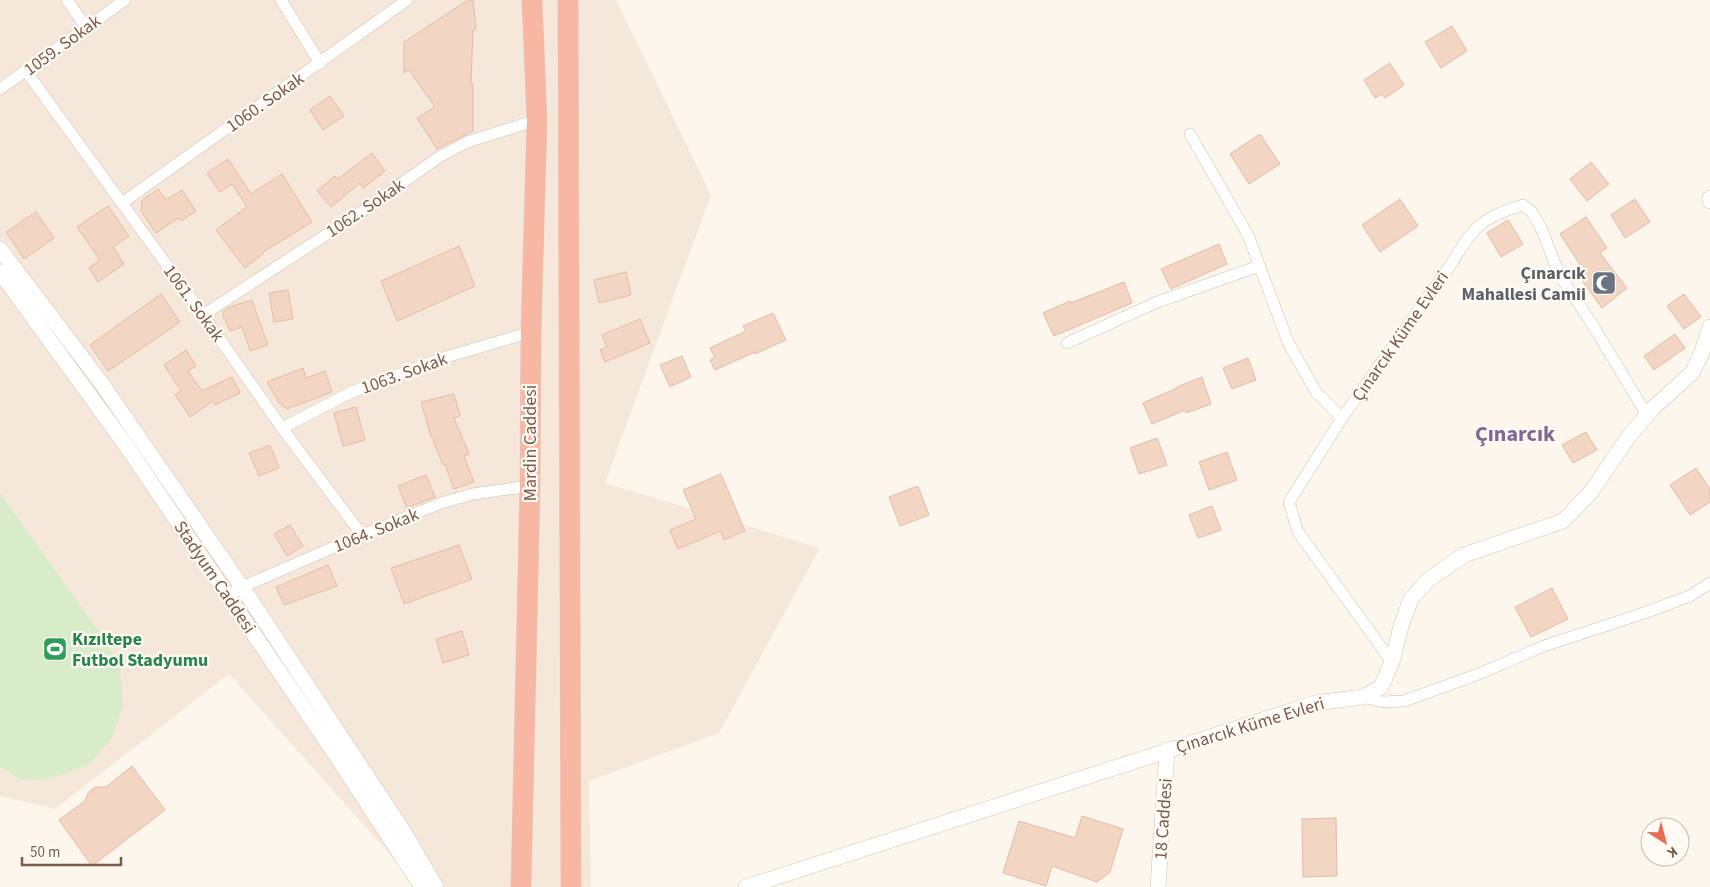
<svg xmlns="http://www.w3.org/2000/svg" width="1710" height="887" font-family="'Source Sans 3',sans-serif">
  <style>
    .residential { fill: #f5e8da }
    .grass { fill: #d8ecc9 }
    .building { fill: #f3d5c3; stroke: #e6bba3 }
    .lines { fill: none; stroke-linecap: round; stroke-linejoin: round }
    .street-casing { stroke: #d1beb0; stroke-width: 12 }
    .secondary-casing { stroke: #d6c0b0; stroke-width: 16 }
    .highway-casing { stroke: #dad1cd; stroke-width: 21 }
    .street { stroke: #fff; stroke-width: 11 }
    .secondary { stroke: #fff; stroke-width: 15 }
    .highway { stroke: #f7b7a3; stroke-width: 20 }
    .labels { text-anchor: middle; stroke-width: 4.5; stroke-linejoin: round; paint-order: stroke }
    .street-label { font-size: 18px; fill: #7a5c4d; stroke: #fffaf3 }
    .worship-label { font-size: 18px; font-weight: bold; fill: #5b616d; stroke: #fffaf3; text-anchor: end }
    .leisure-label { font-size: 18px; font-weight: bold; fill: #27864d; stroke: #fffaf3; text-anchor: start }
    .district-label { font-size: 22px; font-weight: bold; fill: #846695; stroke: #fffaf3 }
  </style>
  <rect width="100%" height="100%" fill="#fdf6ec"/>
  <!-- residential -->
  <path class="residential" d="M0 0H616L711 195 605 483 820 548 719 733 589 781 591 887H419L229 674 55 809 0 796Z"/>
  <!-- grass -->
  <path class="grass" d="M0 493 100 633 120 666 123 707 112 737 91 763 66 774 41 780 20 779 0 767Z"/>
  <!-- building -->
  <g class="building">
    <path d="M468 0H473L476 29 473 30 471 84 473 83V131L437 149 417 118 435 107 409 70 404 73V42Z"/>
    <path d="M1452 26 1467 51 1441 68 1425 42Z"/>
    <path d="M1390 63 1404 85 1385 98 1382 94 1375 98 1364 80Z"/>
    <path d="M330 96 344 116 323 130 310 110Z"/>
    <path d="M1260 134 1280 164 1249 184 1230 154Z"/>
    <path d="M372 153 385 171 363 188 360 183 331 207 317 191 335 176 338 179Z"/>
    <path d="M228 159 251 194 282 174 312 222 263 252 264 253 245 268 216 230 247 207 232 184 220 192 207 173Z"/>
    <path d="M1591 162 1609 184 1587 201 1570 179Z"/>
    <path d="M158 189 166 200 182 190 196 211 181 221 178 218 156 233 141 211 142 200Z"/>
    <path d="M1400 199 1418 226 1380 252 1362 225Z"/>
    <path d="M1635 199 1650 222 1625 238 1611 215Z"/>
    <path d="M108 206 129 236 113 247 124 264 98 282 89 268 100 260 77 227Z"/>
    <path d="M36 212 54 238 24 259 6 232Z"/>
    <path d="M1586 217 1607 248 1600 253 1627 288 1602 308 1580 278 1586 274 1560 234Z"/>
    <path d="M1508 220 1523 244 1501 257 1487 233Z"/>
    <path d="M1219 244 1227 264 1171 289 1161 269Z"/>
    <path d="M459 246 475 286 397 321 381 281Z"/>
    <path d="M626 272 631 295 599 303 594 280Z"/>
    <path d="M1124 282 1132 303 1054 336 1043 313 1070 301 1071 303Z"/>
    <path d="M288 290 293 319 274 322 269 293Z"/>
    <path d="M161 294 180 322 108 371 90 345Z"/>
    <path d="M1684 294 1701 317 1684 329 1667 306Z"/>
    <path d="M252 300 268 345 250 351 242 327 230 331 223 316 224 311 229 307Z"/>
    <path d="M773 313 786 340 755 354V352L715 370 710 360 715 358 710 348 746 331 743 326Z"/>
    <path d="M640 319 650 343 605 362 600 350 607 347 602 335Z"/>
    <path d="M1675 334 1685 348 1654 370 1644 356Z"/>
    <path d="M186 350 196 366 188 371 202 391 232 377 240 393 215 405 213 401 190 417 175 395 181 391 164 365Z"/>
    <path d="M682 356 691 377 670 387 660 365Z"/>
    <path d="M1248 358 1256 380 1232 389 1223 368Z"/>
    <path d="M303 368 306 378 325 371 332 392 287 409 279 403 267 382Z"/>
    <path d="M1202 377 1211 404 1186 413 1185 410 1152 424 1143 403 1177 388V387Z"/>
    <path d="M454 394 460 416 454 418 469 454 464 456 474 482 454 489 445 464 443 465 430 433 421 402Z"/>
    <path d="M356 407 365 440 343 446 334 413Z"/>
    <path d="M1586 432 1597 450 1573 463 1562 445Z"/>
    <path d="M1157 438 1167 465 1139 474 1130 448Z"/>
    <path d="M270 445 279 468 259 476 249 453Z"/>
    <path d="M1227 452 1237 480 1209 490 1199 462Z"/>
    <path d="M1696 468 1710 489V502L1690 515 1670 485Z"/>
    <path d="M721 474 745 531 724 540 721 531 678 549 670 530 696 519 683 490Z"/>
    <path d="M426 475 435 497 407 508 398 486Z"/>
    <path d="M918 486 929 515 900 526 889 497Z"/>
    <path d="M1212 506 1221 530 1198 538 1189 515Z"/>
    <path d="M290 525 303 546 287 556 274 534Z"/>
    <path d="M459 545 472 579 404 604 391 568Z"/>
    <path d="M328 565 337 586 284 605 276 587Z"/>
    <path d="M1552 588 1568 619 1531 637 1515 607Z"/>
    <path d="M462 631 469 655 443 663 436 639Z"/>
    <path d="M132 766 165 810 92 866 59 820 85 801 88 793 91 790 96 787H106Z"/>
    <path d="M1082 816 1123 829 1110 872 1097 882 1052 866 1046 886 1003 873 1019 821 1075 838Z"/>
    <path d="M1336 818 1337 876 1303 877 1302 819Z"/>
  </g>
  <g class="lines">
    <defs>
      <g id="street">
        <path d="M67 0 86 27"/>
        <path d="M281 0 320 63"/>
        <path d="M26 71 203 315 282 428 362 535"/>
        <path d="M0 89 125 0"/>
        <path d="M1190 134 1248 235 1288 342 1316 392 1342 418"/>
        <path d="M122 203 407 0"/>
        <path d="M203 315 370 206 439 157 467 142 537 120"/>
        <path d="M1067 343 1155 303 1259 266"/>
        <path d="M282 428 352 392 443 358 531 332"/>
        <path d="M228 596 242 587 362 535 441 503 473 494 530 486"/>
        <path d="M1392 662 1298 532 1289 502 1342 418 1452 263C1473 227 1482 217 1523 205L1532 212 1542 230 1559 274 1592 324 1647 415"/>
        <path d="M1363 697 1383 702 1404 701 1476 675 1544 646 1644 613 1690 596 1710 583"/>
      </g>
      <g id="secondary">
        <path d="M1710 198V201"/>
        <path d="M0 249 102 384 242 587 402 829 436 887"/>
        <path d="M0 272 125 444 333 751 422 887"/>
        <path d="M746 887 1315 703 1363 697 1381 687 1392 662 1401 626 1411 599 1428 580 1464 555 1563 521 1591 492 1629 436 1653 408 1692 373 1702 352 1710 327"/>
        <path d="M1158 887 1167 750"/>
      </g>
      <g id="highway">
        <path d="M568 0 571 887"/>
        <path d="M521 887 530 486 531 332 537 120 532 0"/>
      </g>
    </defs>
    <!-- street casing -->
    <use href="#street" class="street-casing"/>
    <!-- secondary casing -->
    <use href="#secondary" class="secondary-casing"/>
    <!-- highway casing -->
    <use href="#highway" class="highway-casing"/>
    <!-- street -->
    <use href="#street" class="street"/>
    <!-- secondary -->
    <use href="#secondary" class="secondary"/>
    <!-- highway -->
    <use href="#highway" class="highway"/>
  </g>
  <!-- icons -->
  <defs>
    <symbol id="mosque-square" viewBox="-11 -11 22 22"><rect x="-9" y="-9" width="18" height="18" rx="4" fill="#6b7280" stroke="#fffaf3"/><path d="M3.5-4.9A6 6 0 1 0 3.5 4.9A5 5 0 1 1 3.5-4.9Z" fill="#fff"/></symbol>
    <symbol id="stadium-square" viewBox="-11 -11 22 22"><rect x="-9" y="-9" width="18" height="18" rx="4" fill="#2e9e5b" stroke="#fffaf3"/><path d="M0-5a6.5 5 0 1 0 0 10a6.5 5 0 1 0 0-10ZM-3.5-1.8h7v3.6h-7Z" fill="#fff"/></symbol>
  </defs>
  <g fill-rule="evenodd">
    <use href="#mosque-square" x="1590" y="269" width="28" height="28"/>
    <use href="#stadium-square" x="41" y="635" width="28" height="28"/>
  </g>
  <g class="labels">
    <!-- street labels -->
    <g class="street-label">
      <text transform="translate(62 45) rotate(-36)" y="6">1059. Sokak</text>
      <text transform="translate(265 102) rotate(-35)" y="6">1060. Sokak</text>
      <text transform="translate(365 208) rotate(-34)" y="6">1062. Sokak</text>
      <text transform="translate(194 303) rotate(54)" y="6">1061. Sokak</text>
      <text transform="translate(1400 336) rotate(-55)" y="6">Çınarcık Küme Evleri</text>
      <text transform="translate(404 373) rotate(-20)" y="6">1063. Sokak</text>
      <text transform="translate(530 443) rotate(-90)" y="6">Mardin Caddesi</text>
      <text transform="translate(376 530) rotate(-22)" y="6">1064. Sokak</text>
      <text transform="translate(215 577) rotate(56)" y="6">Stadyum Caddesi</text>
      <text transform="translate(1250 725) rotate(-17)" y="6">Çınarcık Küme Evleri</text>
      <text transform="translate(1163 819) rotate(-86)" y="6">18 Caddesi</text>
    </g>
    <!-- worship labels -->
    <g class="worship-label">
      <text x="1586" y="279">Çınarcık<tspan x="1586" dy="21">Mahallesi Camii</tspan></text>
    </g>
    <!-- leisure labels -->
    <g class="leisure-label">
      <text x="72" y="645">Kızıltepe<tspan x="72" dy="21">Futbol Stadyumu</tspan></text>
    </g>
    <!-- district labels -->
    <g class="district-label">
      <text x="1515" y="441">Çınarcık</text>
    </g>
  </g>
  <!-- north arrow -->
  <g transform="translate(1665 842) rotate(144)"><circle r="24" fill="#fffaf3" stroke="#cabbb1"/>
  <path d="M0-4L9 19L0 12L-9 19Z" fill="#e76f51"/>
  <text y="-8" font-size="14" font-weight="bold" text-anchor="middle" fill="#7a5c4d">K</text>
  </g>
  <!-- scale -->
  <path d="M22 857v8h99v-8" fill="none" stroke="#7a5c4d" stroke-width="2.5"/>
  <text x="30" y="857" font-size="15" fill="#7a5c4d" stroke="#fffaf3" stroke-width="4" paint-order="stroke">50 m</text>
</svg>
